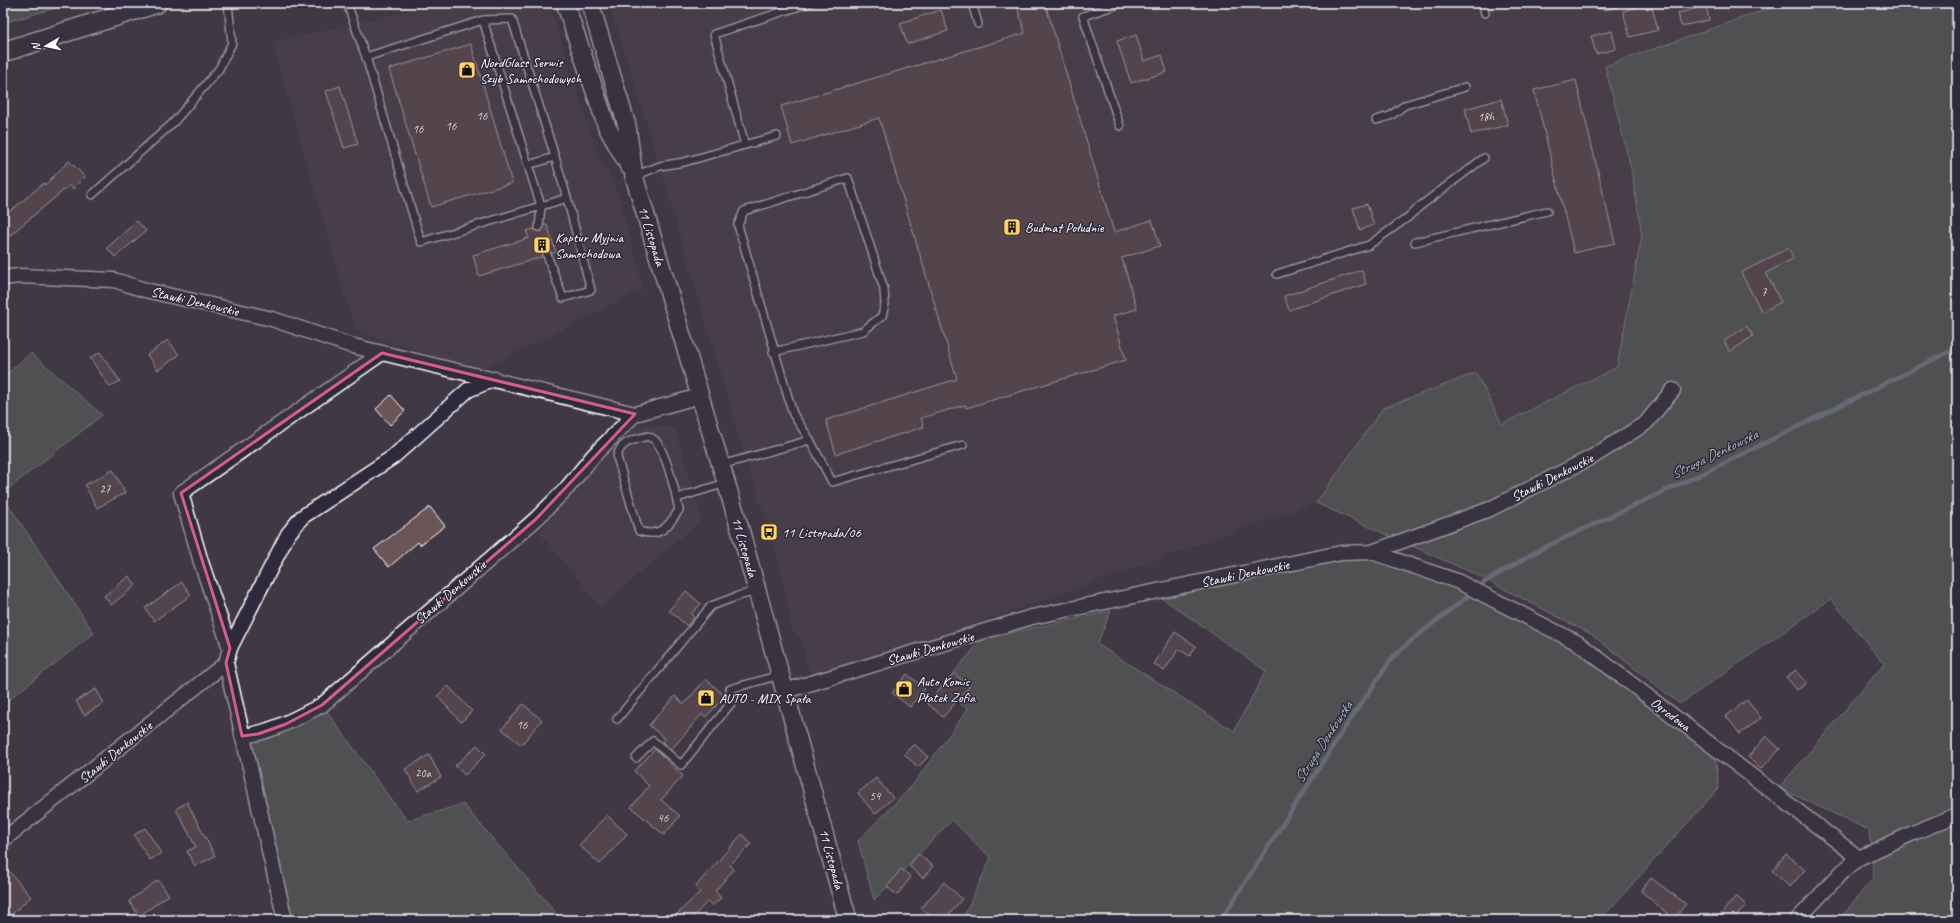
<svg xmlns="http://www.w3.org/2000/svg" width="1960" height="923" font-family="Caveat,sans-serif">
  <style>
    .built { fill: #51454f }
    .green { fill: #5e6e64; stroke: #aeb6b2 }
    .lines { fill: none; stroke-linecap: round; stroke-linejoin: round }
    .stream { stroke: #96a4af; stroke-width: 4.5 }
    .building { fill: #6a5758; stroke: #fff }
    .service-casing { stroke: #fff; stroke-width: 10 }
    .minor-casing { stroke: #fff; stroke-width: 17 }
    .tertiary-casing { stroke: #fff; stroke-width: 20 }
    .secondary-casing { stroke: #fff; stroke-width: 22 }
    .service { stroke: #2f2a3d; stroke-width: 7 }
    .minor { stroke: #2f2a3d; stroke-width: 14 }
    .tertiary { stroke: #2f2a3d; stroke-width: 17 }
    .secondary { stroke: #2f2a3d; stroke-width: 19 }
    .marked { fill: none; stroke: #d45d8c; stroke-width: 3; stroke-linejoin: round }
    .labels { text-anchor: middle; stroke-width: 3; stroke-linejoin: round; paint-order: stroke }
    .number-label { font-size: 12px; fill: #dad5d5 }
    .poi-label { font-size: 14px; fill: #fff; stroke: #2f2a3d; text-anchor: start }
    .street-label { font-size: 14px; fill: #fff; stroke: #2f2a3d }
    .water-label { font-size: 15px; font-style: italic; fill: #a8b4bc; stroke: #2f2a3d }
  </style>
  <rect width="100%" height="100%" fill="#413845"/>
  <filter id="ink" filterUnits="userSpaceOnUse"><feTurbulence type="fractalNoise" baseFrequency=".025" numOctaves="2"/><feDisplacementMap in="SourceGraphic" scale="8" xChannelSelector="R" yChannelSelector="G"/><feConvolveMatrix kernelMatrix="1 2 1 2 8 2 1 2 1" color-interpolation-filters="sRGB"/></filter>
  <g filter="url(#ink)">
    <!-- built -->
    <g class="built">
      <path d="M446 3H549L596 150 619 195 643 289 478 371 355 331 272 42Z"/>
      <path d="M609 3H1785L1605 66 1631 168 1642 235 1617 367 1501 424 1476 373 1383 408 1316 503 812 682 800 638 792 630 776 549 764 512 758 501V489L750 475 660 166Z"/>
      <path d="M645 425 675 428 701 520 601 607 539 532 601 460 633 429Z"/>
    </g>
    <!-- green -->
    <g class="green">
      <path d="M3 3H73L3 23Z"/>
      <path d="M1785 3H1957V920H1839L1874 877 1869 830 1779 788 1884 664 1831 599 1680 704 1591 634 1477 575 1316 503 1383 408 1476 373 1502 424 1617 367 1642 235 1631 168 1605 66Z"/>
      <path d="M31 353 102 415 3 493V377Z"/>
      <path d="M3 497 94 633 3 704Z"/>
      <path d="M1372 552 1457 581 1578 643 1714 746 1719 788 1600 920H962L991 858 952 820 874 900 858 841 912 786 968 709 941 688 982 639 1111 611 1097 644 1234 731 1266 671 1155 593Z"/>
      <path d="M322 705 407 821 463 804 562 920H285L242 736Z"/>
    </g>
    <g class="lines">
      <!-- stream -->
      <g class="stream">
        <path d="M1483 583 1541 549 1714 468 1957 348"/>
        <path d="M1221 920 1346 726 1392 658 1411 641 1468 596"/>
      </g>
    </g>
    <!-- building -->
    <g class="building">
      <path d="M1016 3H1045L1114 232 1152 220 1160 246 1122 258 1137 309 1113 316 1126 360 966 408 965 405 921 418 924 427 836 454 826 420 957 379 879 118 792 145 781 106 1025 33Z"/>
      <path d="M1651 3 1658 30 1630 37 1623 11Z"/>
      <path d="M1706 6 1709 20 1681 26 1678 13Z"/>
      <path d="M941 10 948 31 907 44 900 23Z"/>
      <path d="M1612 31 1616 49 1596 54 1591 36Z"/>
      <path d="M1136 35 1144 61 1162 55 1167 72 1131 83 1117 41Z"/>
      <path d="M471 44 512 183 431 207 389 69Z"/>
      <path d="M1576 80 1615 243 1574 253 1534 90Z"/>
      <path d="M340 86 358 144 344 148 326 91Z"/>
      <path d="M1501 99 1508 125 1471 134 1465 109Z"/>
      <path d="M69 161 85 177 73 189 70 185 3 241V217L44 183 45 185Z"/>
      <path d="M1367 204 1374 225 1360 230 1353 208Z"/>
      <path d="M137 221 146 231 115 257 107 248Z"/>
      <path d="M544 225H547L556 252 552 254 550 251 546 250 543 252 542 257 479 276 473 255 529 238 526 231 534 229 536 231 541 232Z"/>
      <path d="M1788 248 1794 258 1766 273 1781 302 1762 312 1741 273Z"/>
      <path d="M1362 270 1366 284 1289 310 1284 296Z"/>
      <path d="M1747 326 1753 336 1730 352 1724 341Z"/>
      <path d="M168 340 179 355 158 370 147 355Z"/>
      <path d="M100 352 120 381 110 387 90 358Z"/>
      <path d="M391 395 405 411 390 425 376 409Z"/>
      <path d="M113 470 125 493 97 508 85 485Z"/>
      <path d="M430 507 445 526 420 545 418 542 389 567 374 549Z"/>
      <path d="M129 576 136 585 111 605 104 596Z"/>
      <path d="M182 582 191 595 154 621 145 608Z"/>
      <path d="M686 591 701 604 691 614 694 617 687 626 669 610Z"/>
      <path d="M1175 632 1196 646 1190 656 1179 649 1164 671 1154 664Z"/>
      <path d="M1796 670 1807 683 1797 690 1786 677Z"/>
      <path d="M954 673 969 687 943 717 927 703Z"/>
      <path d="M907 674 925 689 910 707 892 693Z"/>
      <path d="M706 679 725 696 706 717 702 714 671 750 662 742 665 739 649 725 675 696 684 704Z"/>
      <path d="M448 686 472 711 461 722 437 696Z"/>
      <path d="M96 689 104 703 84 715 76 701Z"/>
      <path d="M1747 700 1761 718 1740 734 1726 716Z"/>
      <path d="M523 704 542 720 521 745 502 729Z"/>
      <path d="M1766 736 1780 749 1761 769 1748 757Z"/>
      <path d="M914 744 928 757 918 767 904 754Z"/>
      <path d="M477 745 486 754 465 775 455 766Z"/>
      <path d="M655 749 683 776 661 800 680 816 664 835 631 807 649 786 634 771Z"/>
      <path d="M429 755 441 777 418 791 405 769Z"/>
      <path d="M876 778 893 798 875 814 858 793Z"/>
      <path d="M187 802 215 856 195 866 187 851 196 847 176 809Z"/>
      <path d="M607 815 627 834 600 864 579 845Z"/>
      <path d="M145 828 161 853 150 860 134 835Z"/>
      <path d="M742 834 751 844 730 865 734 869 715 891 721 898 712 906 708 901 690 920H671L700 892 696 886Z"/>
      <path d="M918 854 933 866 923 878 909 866Z"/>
      <path d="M1786 854 1805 870 1790 887 1772 871Z"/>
      <path d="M3 864 31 897 11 915 3 906Z"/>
      <path d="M901 869 911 877 897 895 887 887Z"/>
      <path d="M1651 878 1686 904 1674 919 1641 891Z"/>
      <path d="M158 880 169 895 139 916 129 901Z"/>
      <path d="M944 882 962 899 944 920H935L921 908Z"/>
      <path d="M1736 896 1746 905 1733 920H1716Z"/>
    </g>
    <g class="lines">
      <defs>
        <g id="service">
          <path d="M347 3 366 57"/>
          <path d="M972 3 978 24"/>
          <path d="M1482 3 1485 13"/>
          <path d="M1589 3 1607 5 1615 3"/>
          <path d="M483 20 528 165 555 157 512 19 483 20 366 57 421 242 541 206 528 165"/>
          <path d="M1376 120 1390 116 1405 105 1465 87"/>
          <path d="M1120 126 1083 16 1122 3"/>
          <path d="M745 145 714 34 809 3"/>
          <path d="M634 176 660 166 684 162 777 136"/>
          <path d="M92 195 174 122 219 69 232 43 228 3"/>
          <path d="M539 227 541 206 567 198 555 157"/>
          <path d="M1415 242 1547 211"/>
          <path d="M547 255 563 298 591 290 567 198"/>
          <path d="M1277 274 1369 245 1407 218 1419 207 1484 158"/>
          <path d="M773 352 863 331 882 316 885 304 884 289 848 178 744 211 738 225 793 414 810 440"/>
          <path d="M648 436C652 438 656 440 658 444 667 457 676 494 679 510 668 527 660 538 639 531L617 457C620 441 634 440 648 436Z"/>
          <path d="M721 465 810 440 832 482 963 445"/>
          <path d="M677 498 726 483"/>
          <path d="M617 719 711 606 738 596 757 591"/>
          <path d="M636 758 653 741 681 765 732 702 730 689 780 675"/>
        </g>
        <g id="minor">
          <path d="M3 278 19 276 114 280 145 290 272 319 349 345 635 414"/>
          <path d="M1372 552 1457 581 1578 643 1859 858"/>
          <path d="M230 648 288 534 302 517 393 457 468 390 495 379"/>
          <path d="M785 691 1032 617 1341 553 1372 552 1490 509 1594 456 1646 423 1673 390"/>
          <path d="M242 736C271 733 296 718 322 705L536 519 567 488 594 455 635 414 700 396"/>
          <path d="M3 840 226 663"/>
          <path d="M285 920 226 663 230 648 201 562 181 493 382 353"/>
          <path d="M1797 920 1842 872 1859 858 1913 833 1957 815"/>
        </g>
        <g id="tertiary">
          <path d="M565 3 607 127 629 166"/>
          <path d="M590 3 627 126 634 176 740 529 848 920"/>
        </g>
        <path id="secondary" d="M3 52 157 3"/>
      </defs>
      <!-- service casing -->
      <use href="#service" class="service-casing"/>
      <!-- minor casing -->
      <use href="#minor" class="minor-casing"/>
      <!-- tertiary casing -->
      <use href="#tertiary" class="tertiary-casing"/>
      <!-- secondary casing -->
      <use href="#secondary" class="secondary-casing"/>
      <!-- service -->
      <use href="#service" class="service"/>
      <!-- minor -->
      <use href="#minor" class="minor"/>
      <!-- tertiary -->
      <use href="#tertiary" class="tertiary"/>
      <!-- secondary -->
      <use href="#secondary" class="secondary"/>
    </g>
  </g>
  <!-- marked area -->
  <path d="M0 0H1960V923H0ZM382 353 635 414 536 519 322 705 286 724 258 734 242 736 226 663 230 648 181 493Z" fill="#413845" fill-opacity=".55" fill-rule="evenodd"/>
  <path class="marked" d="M382 353 635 414 536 519 322 705 286 724 258 734 242 736 226 663 230 648 181 493Z"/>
  <!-- icons -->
  <defs>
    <symbol id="shop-square" viewBox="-11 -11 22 22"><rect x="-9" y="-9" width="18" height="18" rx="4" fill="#ffd166" stroke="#2f2a3d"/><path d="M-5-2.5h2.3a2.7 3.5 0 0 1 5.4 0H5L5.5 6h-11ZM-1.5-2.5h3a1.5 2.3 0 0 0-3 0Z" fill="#111"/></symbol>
    <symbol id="building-square" viewBox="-11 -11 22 22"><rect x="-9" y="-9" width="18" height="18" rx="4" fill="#ffd166" stroke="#2f2a3d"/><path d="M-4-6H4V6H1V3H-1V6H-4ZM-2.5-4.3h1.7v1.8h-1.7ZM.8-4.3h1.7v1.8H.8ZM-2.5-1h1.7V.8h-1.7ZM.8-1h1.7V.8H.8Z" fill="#111"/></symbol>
    <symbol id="bus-square" viewBox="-11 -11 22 22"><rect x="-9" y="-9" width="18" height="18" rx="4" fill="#ffd166" stroke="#2f2a3d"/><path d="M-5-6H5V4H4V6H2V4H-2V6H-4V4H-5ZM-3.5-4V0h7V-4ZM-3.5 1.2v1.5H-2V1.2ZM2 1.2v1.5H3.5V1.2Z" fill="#111"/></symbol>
  </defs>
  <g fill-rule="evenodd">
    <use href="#shop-square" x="457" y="60" width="20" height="20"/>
    <use href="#building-square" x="1002" y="217" width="20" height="20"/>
    <use href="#building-square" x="532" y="235" width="20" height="20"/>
    <use href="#bus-square" x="759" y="522" width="20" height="20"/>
    <use href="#shop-square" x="894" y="679" width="20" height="20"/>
    <use href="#shop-square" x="696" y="688" width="20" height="20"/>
  </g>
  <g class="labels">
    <!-- number labels -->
    <g class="number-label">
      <text x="482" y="120">16</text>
      <text x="1486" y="121">18h</text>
      <text x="451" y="130">16</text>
      <text x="418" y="133">16</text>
      <text x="1764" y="296">7</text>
      <text x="105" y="493">27</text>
      <text x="522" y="729">16</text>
      <text x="423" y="777">20a</text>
      <text x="875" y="800">54</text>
      <text x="663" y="822">46</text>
    </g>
    <!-- poi labels -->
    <g class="poi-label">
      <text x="480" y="67">NordGlass Serwis<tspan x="480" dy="16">Szyb Samochodowych</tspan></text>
      <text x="1025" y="232">Budmat Południe</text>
      <text x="555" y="242">Kaptur Myjnia<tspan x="555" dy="16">Samochodowa</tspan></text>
      <text x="782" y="537">11 Listopada/06</text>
      <text x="917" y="686">Auto Komis<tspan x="917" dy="16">Płatek Zofia</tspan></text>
      <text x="719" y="703">AUTO - MIX Spała</text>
    </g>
    <!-- street labels -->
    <g class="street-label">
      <text transform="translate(652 236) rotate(73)" y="5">11 Listopada</text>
      <text transform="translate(195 301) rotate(13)" y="5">Stawki Denkowskie</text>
      <text transform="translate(1552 477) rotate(-27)" y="5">Stawki Denkowskie</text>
      <text transform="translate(745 547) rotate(74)" y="5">11 Listopada</text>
      <text transform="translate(1245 573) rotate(-12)" y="5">Stawki Denkowskie</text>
      <text transform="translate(450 592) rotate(-41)" y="5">Stawki Denkowskie</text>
      <text transform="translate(930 648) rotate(-16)" y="5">Stawki Denkowskie</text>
      <text transform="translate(1671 714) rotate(37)" y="5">Ogrodowa</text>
      <text transform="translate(115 752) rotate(-39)" y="5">Stawki Denkowskie</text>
      <text transform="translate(832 859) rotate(75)" y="5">11 Listopada</text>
    </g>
    <!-- water labels -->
    <g class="water-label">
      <text transform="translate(1714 454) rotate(-26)" y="5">Struga Denkowska</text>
      <text transform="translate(1323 742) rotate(-57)" y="5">Struga Denkowska</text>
    </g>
  </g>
  <!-- margin -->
  <rect width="1960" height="923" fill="none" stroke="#2f2a3d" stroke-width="16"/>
  <rect x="8" y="8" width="1944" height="907" fill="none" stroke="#fff" stroke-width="1.5" filter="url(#ink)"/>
  <!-- north arrow -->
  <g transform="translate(46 46) rotate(261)" stroke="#2f2a3d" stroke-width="3" paint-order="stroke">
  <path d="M0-3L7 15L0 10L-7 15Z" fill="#ffffff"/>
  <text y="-6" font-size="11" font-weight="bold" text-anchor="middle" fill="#ffffff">N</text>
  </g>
</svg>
